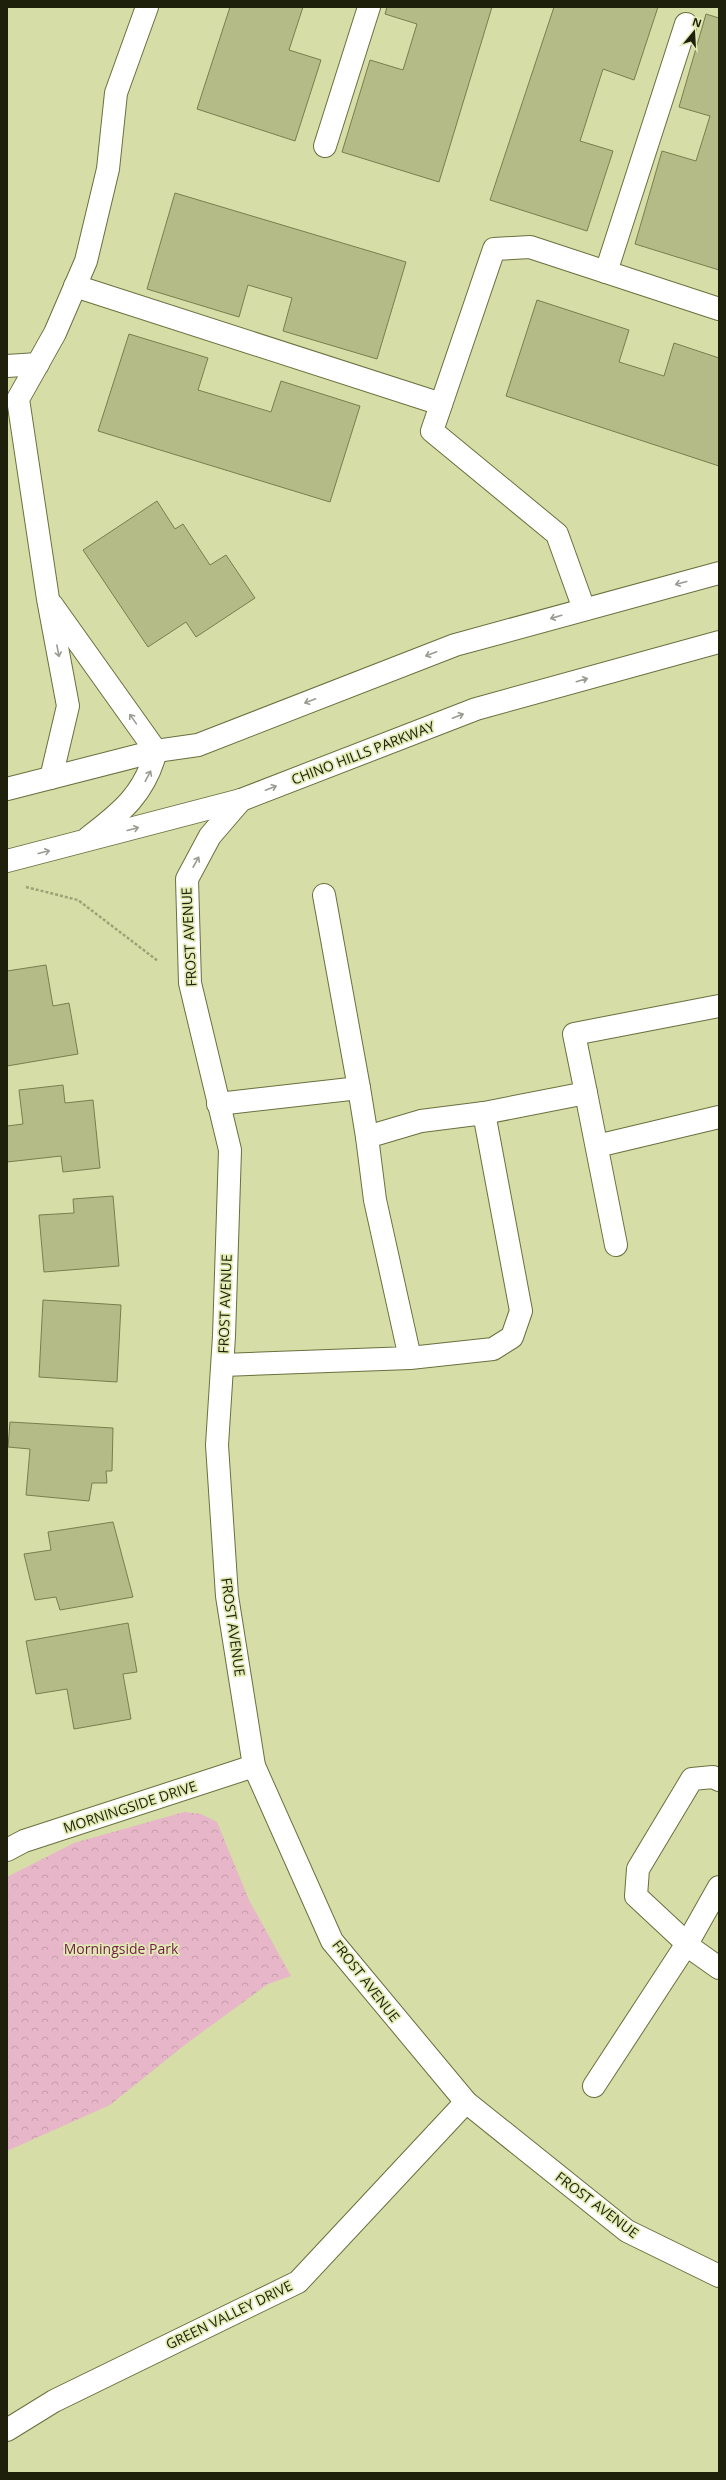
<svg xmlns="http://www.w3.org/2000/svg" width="726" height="2480" font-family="'Open Sans',sans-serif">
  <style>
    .forest { fill: url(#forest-crowns) }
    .building { fill: #b4bb86; stroke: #797f4c }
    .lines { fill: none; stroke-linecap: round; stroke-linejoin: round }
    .minor-casing { stroke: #6a703e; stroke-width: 24 }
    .major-casing { stroke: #6a703e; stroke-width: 24 }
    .path { stroke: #9da377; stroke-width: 2.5; stroke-dasharray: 3 2; stroke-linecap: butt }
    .minor { stroke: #fff; stroke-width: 22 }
    .major { stroke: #fff; stroke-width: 22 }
    .oneway { stroke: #9a9b91 }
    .labels { text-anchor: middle; stroke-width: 3.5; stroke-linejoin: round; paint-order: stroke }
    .street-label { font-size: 14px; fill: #1e200b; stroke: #e3ebb4 }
    .park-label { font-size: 14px; fill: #701c46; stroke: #e3ebb4 }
  </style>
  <defs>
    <pattern id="forest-crowns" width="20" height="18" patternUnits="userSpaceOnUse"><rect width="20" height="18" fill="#e7b6c8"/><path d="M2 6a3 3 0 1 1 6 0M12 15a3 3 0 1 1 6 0" fill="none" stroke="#c69caa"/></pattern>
  </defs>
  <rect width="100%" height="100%" fill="#d6dda7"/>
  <!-- forest -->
  <path class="forest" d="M184 1812 201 1814 217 1822 249 1900 291 1976 268 1984 186 2044 110 2105 7 2151V1877L74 1843Z"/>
  <!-- building -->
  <g class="building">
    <path d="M230 7H303L289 50 321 60 295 141 197 109Z"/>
    <path d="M387 7H492L439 182 342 152 370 60 403 70 417 24 385 14Z"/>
    <path d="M554 7H658L634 80 603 69 580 141 613 151 587 231 490 200Z"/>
    <path d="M706 14 719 18V270L635 244 662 151 696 161 710 116 679 107Z"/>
    <path d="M175 193 406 262 377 359 283 331 292 298 248 285 239 317 147 289Z"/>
    <path d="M537 300 629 330 619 362 664 376 674 343 719 358V466L506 396Z"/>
    <path d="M129 334 208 358 198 390 271 412 281 381 360 406 330 502 98 431Z"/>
    <path d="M157 501 175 529 183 524 210 565 226 555 255 598 196 637 186 622 148 647 83 550Z"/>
    <path d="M46 965 53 1006 69 1003 78 1054 7 1066V971Z"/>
    <path d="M63 1085 65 1103 93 1100 100 1168 63 1172 61 1156 7 1162V1126L23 1124 19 1090Z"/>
    <path d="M113 1196 119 1266 44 1272 39 1215 74 1213 73 1199Z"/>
    <path d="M43 1300 121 1305 117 1382 39 1377Z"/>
    <path d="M10 1422 113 1428 112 1471H106L107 1483H92L89 1501 26 1495 30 1449 8 1447Z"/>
    <path d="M113 1522 133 1597 60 1610 56 1597 35 1600 24 1554 51 1550 48 1532Z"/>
    <path d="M128 1623 137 1672 123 1674 131 1719 74 1729 67 1689 36 1694 26 1641Z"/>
  </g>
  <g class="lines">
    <defs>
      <g id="minor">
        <path d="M325 146 369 7"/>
        <path d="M606 272 686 24"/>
        <path d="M75 286 441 404"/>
        <path d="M7 366 38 364"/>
        <path d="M52 605 156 751"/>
        <path d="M584 609 557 534 432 431 494 249 530 247 719 309"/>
        <path d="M51 778 68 706 48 599 18 399 55 333 86 261 108 169 116 93 147 7"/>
        <path d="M241 800 210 836 187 879 190 983 230 1150 224 1336 217 1445 227 1596 254 1766 332 1941 466 2102 627 2231 719 2276"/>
        <path d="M324 895 359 1088"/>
        <path d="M586 1093 574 1034 719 1006"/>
        <path d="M218 1104 359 1088 367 1137"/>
        <path d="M484 1113 586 1093 616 1245"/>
        <path d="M597 1146 719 1117"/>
        <path d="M223 1365 410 1358 493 1349 512 1337 521 1311 484 1113 421 1121 367 1137 375 1200 410 1358"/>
        <path d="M719 1780 713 1777 692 1779 638 1869 636 1896 695 1951 719 1968"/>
        <path d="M7 1850 24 1841 254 1766"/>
        <path d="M594 2086 688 1942 719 1887"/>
        <path d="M7 2430 54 2401 298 2282 466 2102"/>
      </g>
      <g id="major">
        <path d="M7 789 156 751 198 745 455 645 719 573"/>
        <path d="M89 837C122 812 145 793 156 751"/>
        <path d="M7 861 241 800 476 709 719 642"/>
      </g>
    </defs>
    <!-- minor casing -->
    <use href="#minor" class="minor-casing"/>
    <!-- major casing -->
    <use href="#major" class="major-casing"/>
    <!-- path -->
    <path class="path" d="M26 887 78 900 158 961"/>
    <!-- minor -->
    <use href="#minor" class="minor"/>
    <!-- major -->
    <use href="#major" class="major"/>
  </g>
  <!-- one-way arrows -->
  <defs><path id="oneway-shaft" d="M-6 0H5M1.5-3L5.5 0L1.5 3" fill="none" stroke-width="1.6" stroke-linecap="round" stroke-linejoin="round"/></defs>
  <g class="oneway">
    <use href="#oneway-shaft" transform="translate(681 583) rotate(165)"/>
    <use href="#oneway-shaft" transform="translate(556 617) rotate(164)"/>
    <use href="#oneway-shaft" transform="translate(58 651) rotate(79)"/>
    <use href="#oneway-shaft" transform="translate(431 654) rotate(159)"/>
    <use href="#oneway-shaft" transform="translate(582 680) rotate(-16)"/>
    <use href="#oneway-shaft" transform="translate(310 701) rotate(159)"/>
    <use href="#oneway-shaft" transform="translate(458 716) rotate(-21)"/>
    <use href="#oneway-shaft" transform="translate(133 719) rotate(-125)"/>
    <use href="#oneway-shaft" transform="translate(148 776) rotate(-62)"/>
    <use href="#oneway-shaft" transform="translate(271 788) rotate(-21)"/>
    <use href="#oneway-shaft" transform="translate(133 829) rotate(-15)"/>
    <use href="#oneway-shaft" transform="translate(44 852) rotate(-14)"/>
    <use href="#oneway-shaft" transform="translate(196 862) rotate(-61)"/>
  </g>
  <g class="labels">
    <!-- street labels -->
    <g class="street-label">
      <text transform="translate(363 753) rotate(-21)" y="5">CHINO HILLS PARKWAY</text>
      <text transform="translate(189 937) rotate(-93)" y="5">FROST AVENUE</text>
      <text transform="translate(225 1304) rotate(-88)" y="5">FROST AVENUE</text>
      <text transform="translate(233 1627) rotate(82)" y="5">FROST AVENUE</text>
      <text transform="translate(130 1807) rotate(-18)" y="5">MORNINGSIDE DRIVE</text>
      <text transform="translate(366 1981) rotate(52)" y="5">FROST AVENUE</text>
      <text transform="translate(597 2205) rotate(37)" y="5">FROST AVENUE</text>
      <text transform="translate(229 2315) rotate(-26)" y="5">GREEN VALLEY DRIVE</text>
    </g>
    <!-- park labels -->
    <g class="park-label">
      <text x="121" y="1954">Morningside Park</text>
    </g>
  </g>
  <!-- border -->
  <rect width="726" height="2480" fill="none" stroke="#1e200b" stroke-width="16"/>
  <!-- north arrow -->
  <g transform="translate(694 32) rotate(18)" stroke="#e3ebb4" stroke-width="3" paint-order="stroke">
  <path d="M0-3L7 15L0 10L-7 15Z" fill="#1e200b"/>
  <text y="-6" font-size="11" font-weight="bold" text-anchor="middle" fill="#1e200b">N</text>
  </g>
</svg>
